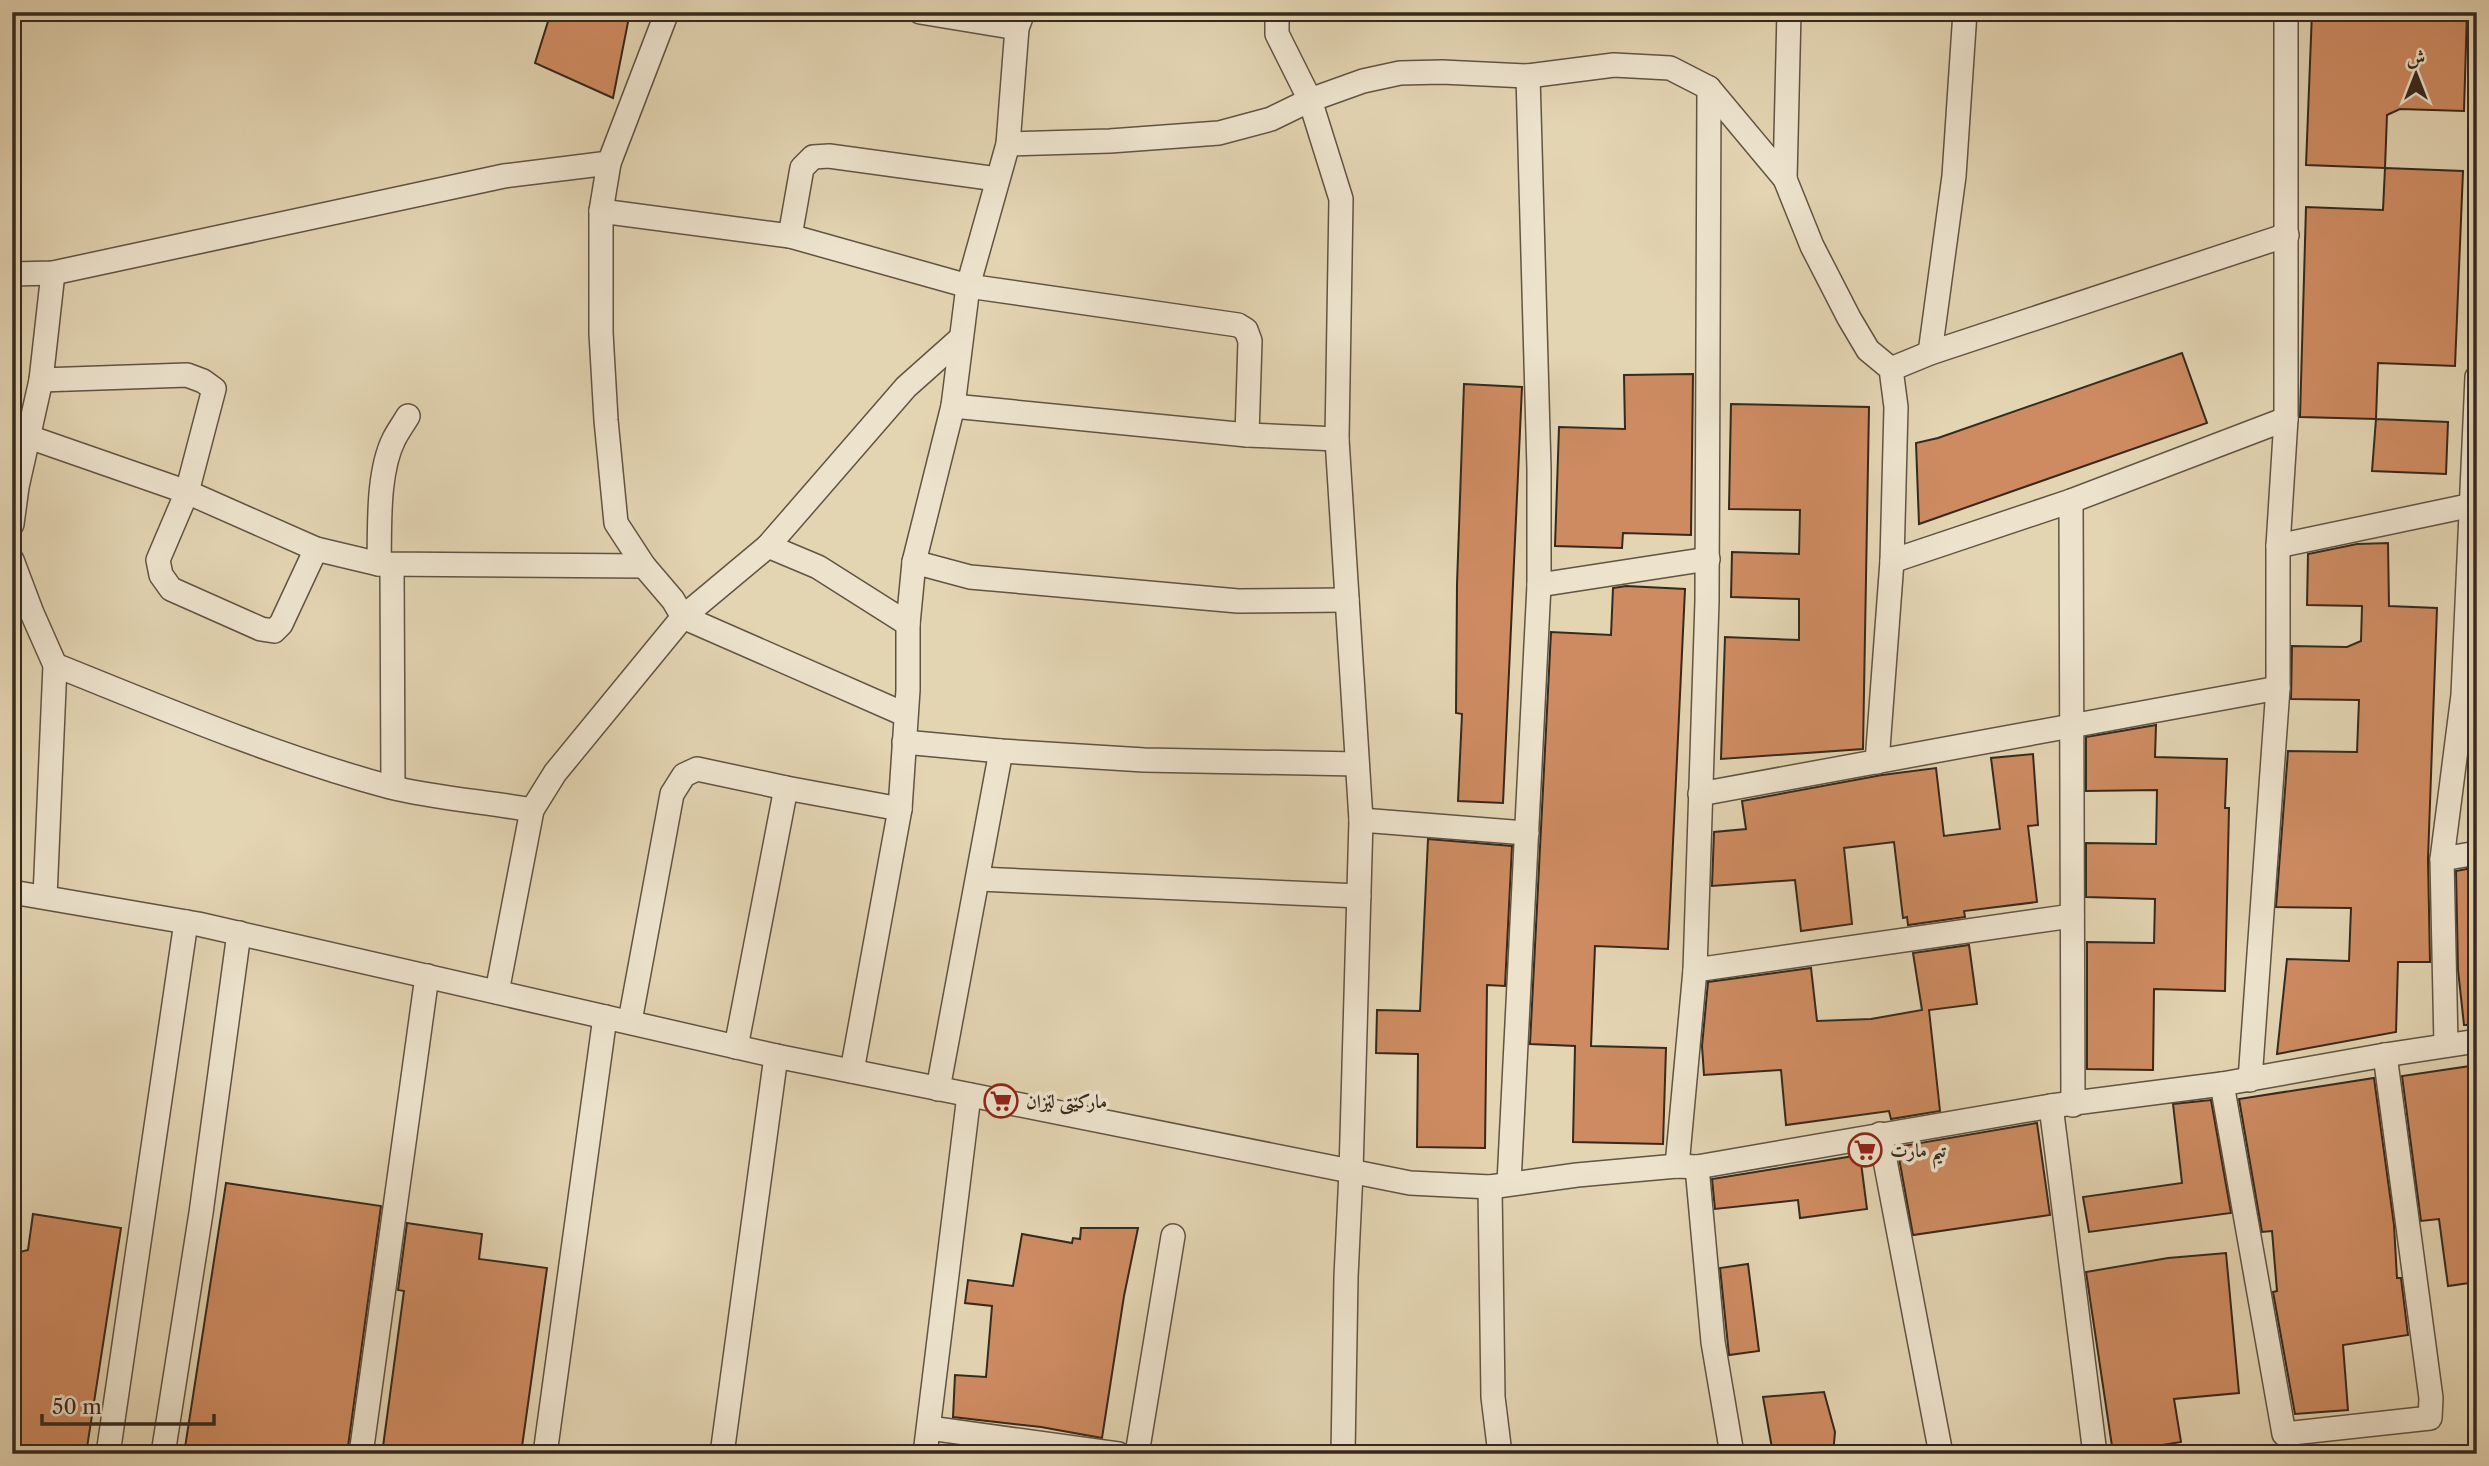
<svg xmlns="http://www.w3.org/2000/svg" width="2489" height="1466" font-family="'Libre Caslon Text',Amiri,serif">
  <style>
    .building { fill: #ce8b61; stroke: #36291d; stroke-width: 2 }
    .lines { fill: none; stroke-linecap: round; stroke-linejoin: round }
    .minor-casing { stroke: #615442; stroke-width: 26 }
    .minor { stroke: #ede3cd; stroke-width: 23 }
    .labels { text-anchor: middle; stroke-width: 7; stroke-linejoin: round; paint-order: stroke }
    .poi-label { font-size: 19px; font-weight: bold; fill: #36291d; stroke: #ede3cd; text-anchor: start }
  </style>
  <rect width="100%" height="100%" fill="#e3d4b2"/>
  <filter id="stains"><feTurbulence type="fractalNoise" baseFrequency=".00286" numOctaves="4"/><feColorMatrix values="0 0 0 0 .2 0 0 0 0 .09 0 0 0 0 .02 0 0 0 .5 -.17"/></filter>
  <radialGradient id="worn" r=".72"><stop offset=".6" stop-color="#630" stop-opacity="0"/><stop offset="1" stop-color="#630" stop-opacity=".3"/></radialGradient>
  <!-- building -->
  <g class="building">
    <path d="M551 12H630L613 98 535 63Z"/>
    <path d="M2312 12H2467L2464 111 2400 109 2387 115 2385 168 2306 165Z"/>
    <path d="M2385 168 2463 171 2455 366 2378 363 2376 419 2448 422 2446 474 2372 471 2376 419 2300 417 2306 207 2383 210Z"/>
    <path d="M2182 353 2207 423 1919 524 1916 443 1938 438Z"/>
    <path d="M1693 374 1691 535 1623 533 1622 548 1555 546 1559 427 1625 429 1624 375Z"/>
    <path d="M1464 384 1522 387 1503 803 1458 801 1462 714 1456 713 1457 584Z"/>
    <path d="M1731 404 1869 407 1863 749 1721 759 1725 637 1799 640V599L1731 597 1732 552 1799 554 1800 510 1729 509Z"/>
    <path d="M2388 543 2389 606 2437 608 2428 859 2430 962H2398L2396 1032 2277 1054 2287 959 2349 961 2351 908 2276 907 2288 751 2357 752 2359 700 2291 699 2292 646 2347 647 2361 641 2362 606 2307 605 2308 554 2357 544Z"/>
    <path d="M1626 586 1685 589 1668 949 1595 946 1591 1046 1666 1048 1663 1144 1573 1142 1575 1046 1530 1044 1551 632 1611 635 1613 588Z"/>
    <path d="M2156 725 2155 757 2227 759 2225 808H2229L2225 991 2154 989 2153 1070 2087 1069V942L2154 943 2155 899 2086 897V843L2156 844 2157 790 2086 791V737Z"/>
    <path d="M2033 754 2038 825 2028 826 2037 902 1964 911 1965 917 1908 925 1907 917 1903 918 1894 842 1844 848 1852 924 1801 931 1795 880 1712 886 1714 832 1746 829 1742 801 1882 775 1936 768 1944 836 2000 829 1991 758Z"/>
    <path d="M1428 839 1512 846 1505 986 1487 985 1485 1148 1417 1147 1418 1054 1376 1053 1377 1010 1420 1011Z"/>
    <path d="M2477 867V1025H2464L2458 970 2456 871Z"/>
    <path d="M1969 945 1977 1004 1929 1010 1940 1111 1891 1119 1889 1111 1786 1125 1781 1070 1704 1075 1702 1046 1708 982 1811 968 1817 1021 1871 1019 1922 1010 1913 953Z"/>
    <path d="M2477 1065V1282L2448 1286 2439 1219 2421 1221 2402 1076Z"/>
    <path d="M2374 1078 2394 1225 2397 1278H2401L2408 1335 2343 1345 2348 1410 2295 1414 2273 1292 2277 1291 2272 1231 2262 1232 2239 1099Z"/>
    <path d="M2211 1100 2231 1213 2089 1232 2083 1197 2182 1183 2173 1104Z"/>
    <path d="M2037 1123 2050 1215 1913 1235 1897 1147Z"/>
    <path d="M1860 1155 1867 1209 1800 1218 1798 1200 1715 1209 1712 1179Z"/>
    <path d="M226 1183 381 1206 347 1454H184Z"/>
    <path d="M33 1214 121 1228 86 1454H12V1254L28 1250Z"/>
    <path d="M407 1223 482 1234 479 1259 547 1268 521 1454H382L404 1291 398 1290Z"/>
    <path d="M1081 1228H1138L1124 1296 1102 1438 1041 1427 953 1417 955 1375 986 1377 992 1306 965 1303 968 1280 1013 1286 1022 1234 1072 1243 1073 1238 1080 1239Z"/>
    <path d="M2226 1253 2239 1393 2174 1399 2181 1442 2113 1453 2086 1272 2168 1258Z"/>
    <path d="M1748 1264 1759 1351 1729 1355 1720 1268Z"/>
    <path d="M1824 1392 1835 1432 1833 1454H1773L1763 1397Z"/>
  </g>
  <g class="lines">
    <defs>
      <g id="minor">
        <path d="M667 12 609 163 601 211V333L606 420 616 523 644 566 673 600 683 617 904 714"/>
        <path d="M920 12 1017 28"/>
        <path d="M1277 12V34L1310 100 1341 199 1337 439 1361 820 1351 1172 1346 1277 1343 1454"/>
        <path d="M1008 144 1110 141 1219 133 1271 119 1310 100 1363 81 1400 73 1442 72 1528 76 1614 65 1670 68 1709 88 1785 179 1812 246 1849 318 1868 350 1891 369 1896 407 1892 561 1877 762"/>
        <path d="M1785 179 1789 12"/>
        <path d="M601 211 790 236 968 286 1238 325 1246 330 1250 341 1247 435"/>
        <path d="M790 236 802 168 813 157 829 156 997 179"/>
        <path d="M12 274 53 273 504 176 609 163"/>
        <path d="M1930 353 1954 176 1965 12"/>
        <path d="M1891 369 1930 353 2287 235"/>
        <path d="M41 380 187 375 203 381 214 389 187 492 158 560 161 575 171 589 261 629 274 631 281 624 316 549"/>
        <path d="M953 406 1247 435 1337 439"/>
        <path d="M29 437 187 492 316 549 379 564 644 566"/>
        <path d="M2071 501 2073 1105"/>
        <path d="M12 524 17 487 41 380 53 273"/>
        <path d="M768 546 818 567 908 624"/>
        <path d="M2278 546 2477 504"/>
        <path d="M12 560 32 613 55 665 45 897"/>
        <path d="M1892 561 2071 501 2286 419"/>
        <path d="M914 562 970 577 1238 601 1347 600"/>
        <path d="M379 564C380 527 377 473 394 439 398 431 404 423 408 416"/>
        <path d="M392 565 393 787"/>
        <path d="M1539 585 1708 559"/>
        <path d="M55 665C165 709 275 756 390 787 434 798 487 802 532 810"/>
        <path d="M904 742 1001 751 1144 760 1357 764"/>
        <path d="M1700 794 2278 688"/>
        <path d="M1361 820 1527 833"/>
        <path d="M2442 859 2477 853"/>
        <path d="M979 879 1359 896"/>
        <path d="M12 892 198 924 776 1056 1410 1183 1490 1187 1577 1175 1677 1166 1697 1167 2051 1106 2222 1084 2385 1055 2477 1041"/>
        <path d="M1695 970 2072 916"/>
        <path d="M497 992 532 810 555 773 683 617 768 546 906 387 961 338"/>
        <path d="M630 1021 672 794 684 775 697 769 786 788 900 809"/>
        <path d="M2446 1045 2442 859 2463 695 2477 377"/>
        <path d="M736 1047 786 788"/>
        <path d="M852 1071 900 809 908 690V624L914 562 953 406 968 286 1008 144 1017 28 1023 12"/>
        <path d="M2250 1080 2278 688V546L2286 419V12"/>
        <path d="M2222 1084 2284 1434 2430 1418 2431 1398 2385 1055"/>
        <path d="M938 1089 1001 751"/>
        <path d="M2051 1106 2095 1454"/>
        <path d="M1880 1134 1941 1454"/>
        <path d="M1677 1166 1695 970 1707 601 1709 88"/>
        <path d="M1697 1167 1713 1342 1732 1454"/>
        <path d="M1509 1183 1539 585V469L1528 76"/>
        <path d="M1490 1187 1493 1397 1500 1454"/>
        <path d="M929 1428 1118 1454"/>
        <path d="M108 1454 186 922"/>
        <path d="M163 1454 201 1213 239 933"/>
        <path d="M361 1454 427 976"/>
        <path d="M545 1454 605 1017"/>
        <path d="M722 1454 776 1056"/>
        <path d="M925 1454 969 1095"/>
        <path d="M1137 1454 1173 1236"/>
      </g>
    </defs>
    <!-- minor casing -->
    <use href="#minor" class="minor-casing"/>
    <!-- minor -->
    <use href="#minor" class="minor"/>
  </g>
  <!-- icons -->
  <defs>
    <symbol id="supermarket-ring" viewBox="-11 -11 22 22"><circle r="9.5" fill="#ede3cd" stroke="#8f2418" stroke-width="1.5"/><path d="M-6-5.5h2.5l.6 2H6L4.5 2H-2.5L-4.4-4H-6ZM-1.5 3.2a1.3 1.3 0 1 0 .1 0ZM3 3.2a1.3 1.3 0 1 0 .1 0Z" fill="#8f2418"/></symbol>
  </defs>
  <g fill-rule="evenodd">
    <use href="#supermarket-ring" x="982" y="1082" width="38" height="38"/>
    <use href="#supermarket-ring" x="1846" y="1131" width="38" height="38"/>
  </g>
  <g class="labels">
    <!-- poi labels -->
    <g class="poi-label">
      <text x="1026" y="1108">مارکێتی لێزان</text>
      <text x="1890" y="1157">تيم مارت</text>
    </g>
  </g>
  <!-- margin -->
  <rect width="2489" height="1466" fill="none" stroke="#e3d4b2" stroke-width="42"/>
  <rect x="14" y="14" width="2461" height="1438" fill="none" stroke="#36291d" stroke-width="3.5"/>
  <rect x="21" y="21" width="2447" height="1424" fill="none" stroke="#36291d" stroke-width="2"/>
  <!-- north arrow -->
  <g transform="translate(2416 74)" stroke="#ede3cd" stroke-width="5" paint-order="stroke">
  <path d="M0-5L12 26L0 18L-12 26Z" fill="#36291d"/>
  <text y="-10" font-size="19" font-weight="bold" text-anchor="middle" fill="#36291d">ش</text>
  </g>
  <!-- scale -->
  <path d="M42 1414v10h172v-10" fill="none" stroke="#36291d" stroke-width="3.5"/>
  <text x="52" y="1414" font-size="21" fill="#36291d" stroke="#ede3cd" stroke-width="5" paint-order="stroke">50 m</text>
  <rect width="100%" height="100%" filter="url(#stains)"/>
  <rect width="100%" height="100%" fill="url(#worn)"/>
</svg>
